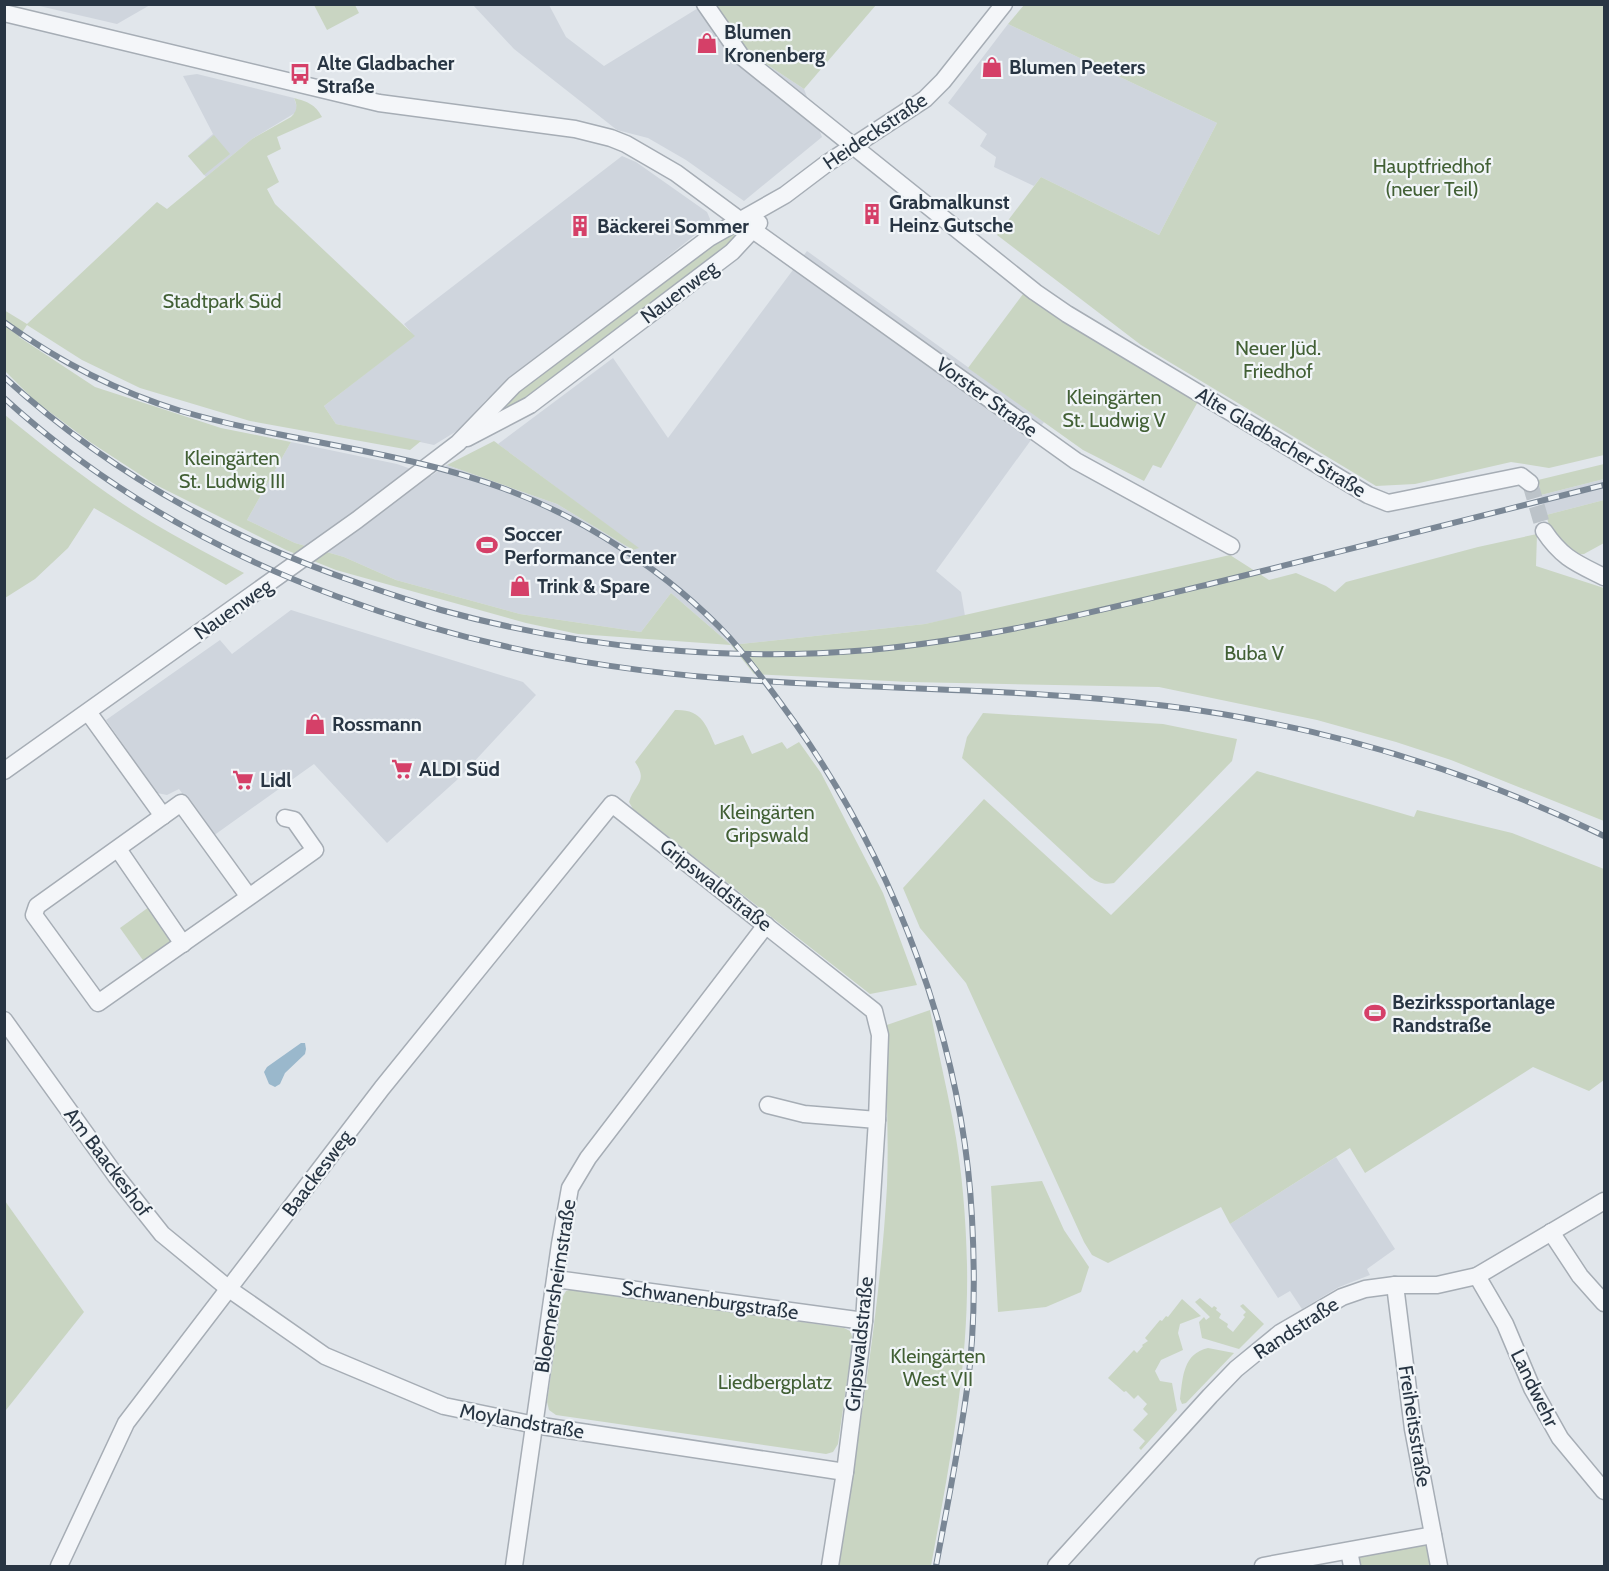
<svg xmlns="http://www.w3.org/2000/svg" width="1609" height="1571" font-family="Cabin,sans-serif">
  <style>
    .built { fill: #cfd5dd }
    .green { fill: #c9d5c2 }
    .water { fill: #9ab8cc }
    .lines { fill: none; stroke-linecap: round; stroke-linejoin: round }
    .minor-tunnel { stroke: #bcc3c9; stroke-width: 16; stroke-dasharray: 16 8; stroke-linecap: butt }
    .minor-casing { stroke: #a6adb5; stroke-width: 19 }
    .minor { stroke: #f4f6f9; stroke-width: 16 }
    .rail-casing { stroke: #7a8795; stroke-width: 6 }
    .rail { stroke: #f1f5f8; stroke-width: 4; stroke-dasharray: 11; stroke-linecap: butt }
    .labels { text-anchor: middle; stroke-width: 4.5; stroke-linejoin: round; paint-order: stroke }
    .poi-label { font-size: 20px; font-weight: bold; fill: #283543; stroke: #f1f5f8; text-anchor: start }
    .street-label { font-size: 20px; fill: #283543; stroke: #f1f5f8 }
    .park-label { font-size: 20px; fill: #426035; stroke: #f1f5f8 }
  </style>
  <rect width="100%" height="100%" fill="#e1e6eb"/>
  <!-- built -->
  <g class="built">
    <path d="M35 5H150L117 24Z"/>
    <path d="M473 5H549L566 37 604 66 703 5H716L748 52 804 89 822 137 744 201 686 160 648 138 617 130 514 49Z"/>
    <path d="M1008 24 1217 123 1159 235 1041 177 1034 186 994 167 996 157 980 146 987 134 948 103Z"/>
    <path d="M197 74 294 98 297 107 295 113 252 139 206 177 188 156 213 134 183 76Z"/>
    <path d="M622 156 636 162 707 212 710 219 709 224 486 400 460 429 434 445 336 424 324 406 414 336 404 324Z"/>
    <path d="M807 251 1044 422 936 571 961 592 965 616 925 624 731 645 671 593 641 632 520 614 396 580 344 557 295 543 247 520 291 442 397 464 431 476 447 465 557 504 633 550 638 548 498 444 613 358 668 438Z"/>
    <path d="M1604 479V500L1546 515 1541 495Z"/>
    <path d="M291 610 523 682 536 695 458 779 387 843 314 764 213 836 179 789 167 795 157 793 106 720 220 640 232 654Z"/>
    <path d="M1336 1157 1395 1249 1367 1269 1370 1275 1339 1287 1302 1309 1290 1291 1278 1298 1230 1224Z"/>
  </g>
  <!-- green -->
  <g class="green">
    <path d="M314 5H355L359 13 327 30Z"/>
    <path d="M716 5H876L804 89 748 52Z"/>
    <path d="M1024 5H1604V455L1549 468 1511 462 1415 484 1376 486 1141 345 997 235 1041 177 1159 235 1217 123 1008 24Z"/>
    <path d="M294 98C308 102 315 104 322 117L277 137 281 149 267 156 279 182 267 189 275 204 415 336 324 406 336 424 421 441 410 450 250 421 140 388 82 360 27 325 19 337 95 387 221 428 291 442 247 520 295 543 344 557 396 580 520 614 641 632 671 593 731 645 925 624 1230 555 1269 580 1296 573 1326 586 1335 592 1346 582 1478 547 1537 534 1536 566 1604 588V821L1451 760 1396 742 1317 720 1159 687 909 682 754 674 731 645 578 634 526 623 336 570 286 550 156 485 90 442 35 401 5 371 4 310 27 324 157 202 167 209 252 139 291 117C297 111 298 106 294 98Z"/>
    <path d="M214 135 230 154 204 175 188 156Z"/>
    <path d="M739 231 740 236 526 401 507 411 502 409V404L713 241Z"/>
    <path d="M1026 290 1200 398 1161 468 1153 465 1144 481 1083 450 968 368Z"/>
    <path d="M5 415C43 446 82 476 123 504 162 530 203 551 244 573L226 585 94 508 68 548 35 579 5 598Z"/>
    <path d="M494 441 498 444 639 548 633 550 557 504 447 465Z"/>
    <path d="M1604 464V479L1541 495 1538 480Z"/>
    <path d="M1604 500V543L1584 554 1574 555 1550 528 1546 515Z"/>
    <path d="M675 710C702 709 706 725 715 745L743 735 752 754 782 742 787 749 799 742 821 773 883 893 917 985 870 994 633 809 629 802C634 784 649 782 635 762Z"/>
    <path d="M983 713 1163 724 1237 739 1232 761 1114 883C1104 885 1098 883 1090 877L962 758 967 737Z"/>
    <path d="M1257 771 1414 817 1417 810 1512 833 1604 869V1080L1589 1091 1533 1067 1365 1173 1350 1148 1230 1224 1221 1207 1108 1263 1092 1255 1084 1242 966 983 920 928 903 888 984 799 1111 915Z"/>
    <path d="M149 907 172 942 145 963 120 928Z"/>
    <path d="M930 1010C937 1047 946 1084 953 1121 962 1168 966 1218 967 1265 969 1367 949 1467 931 1566H839C857 1440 880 1313 887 1186 889 1132 886 1080 884 1026Z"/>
    <path d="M1042 1181 1064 1230 1089 1267 1081 1292 1046 1307 998 1312 991 1186Z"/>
    <path d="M5 1201 84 1312 6 1410 4 1409Z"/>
    <path d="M573 1289 844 1328 850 1331 853 1339 838 1444 833 1452 826 1454 556 1415 549 1410 547 1402 562 1298 566 1291Z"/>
    <path d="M1200 1298 1212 1308 1214 1306 1217 1308 1216 1310 1221 1314 1219 1318 1228 1324 1227 1327 1233 1332 1245 1317 1243 1315 1246 1312 1240 1306 1243 1304 1264 1324 1239 1349 1202 1338 1199 1322 1204 1317 1206 1320 1210 1317 1195 1302Z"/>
    <path d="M1182 1299 1201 1316 1180 1324 1178 1333 1183 1350 1161 1360 1155 1371 1160 1381 1172 1383 1177 1410 1141 1450 1139 1448 1145 1441 1133 1430 1148 1414 1143 1409 1147 1404 1138 1395 1134 1399 1126 1391 1124 1392 1108 1378 1134 1350 1137 1353 1143 1346 1142 1345 1148 1341 1145 1338C1150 1332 1155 1326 1160 1320L1162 1321 1166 1316 1168 1317Z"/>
    <path d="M1208 1348 1234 1353 1186 1403 1182 1404 1180 1399C1183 1376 1183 1354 1208 1348Z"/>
    <path d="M1424 1544 1427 1547 1431 1566H1356L1357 1556Z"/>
  </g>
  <!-- water -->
  <path class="water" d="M301 1043H305L306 1049 305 1054 285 1073 280 1084 275 1087 269 1084 264 1072 267 1067Z"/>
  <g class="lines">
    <!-- minor-tunnel -->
    <path class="minor-tunnel" d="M1530 483 1544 531"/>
    <defs>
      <g id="minor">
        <path d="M705 4 741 56 1035 292 1067 314 1368 495 1388 503 1521 476 1530 483"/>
        <path d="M4 13 379 103 575 129 611 138 626 144 676 173 753 230 1076 461 1231 546"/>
        <path d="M467 438 530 405 732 252 759 223"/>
        <path d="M1544 531C1562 558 1576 563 1604 577"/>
        <path d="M88 712 163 816"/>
        <path d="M4 771 357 520 458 443 514 385 709 238 785 195 826 164 925 99 943 81 1004 4"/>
        <path d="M118 849 183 944"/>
        <path d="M249 897 98 1003 34 915 37 906 181 803 249 897 315 850 294 820 285 818"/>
        <path d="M4 1020 116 1176 162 1234 229 1289 325 1356 444 1406 535 1425 845 1472"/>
        <path d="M768 1105 804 1114 877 1120"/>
        <path d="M1551 1232 1580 1276 1604 1303"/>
        <path d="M1477 1276 1505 1324 1532 1388 1560 1438 1604 1491"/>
        <path d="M556 1279 864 1321"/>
        <path d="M1395 1285 1413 1429 1439 1566"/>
        <path d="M1349 1551 1352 1566"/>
        <path d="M59 1566 126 1423 382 1088 612 804 874 1011 880 1035 877 1120 864 1321 845 1472 830 1566"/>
        <path d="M514 1566 560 1244 570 1188 588 1158 766 925"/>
        <path d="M1056 1566 1210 1396 1236 1369 1280 1333 1342 1297 1365 1289 1395 1285H1437L1477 1276 1604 1201"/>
        <path d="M1263 1566 1433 1535"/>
      </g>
    </defs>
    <!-- minor casing -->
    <use href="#minor" class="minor-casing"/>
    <!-- minor -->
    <use href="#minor" class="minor"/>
    <defs>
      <g id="rail">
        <path d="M4 322C58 361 118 392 181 411 288 442 400 450 505 489 586 519 670 574 729 637 753 664 774 694 795 723 895 865 963 1043 972 1218 975 1274 975 1333 967 1389 959 1448 947 1507 936 1566"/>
        <path d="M4 377C107 471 229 539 361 584 387 593 414 602 441 610 578 648 728 662 869 650 988 639 1103 610 1218 582 1347 550 1476 517 1604 485"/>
        <path d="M4 398C197 574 461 658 718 678 868 690 1018 687 1167 706 1318 725 1467 769 1604 836"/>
      </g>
    </defs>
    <!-- rail casing -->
    <use href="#rail" class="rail-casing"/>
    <!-- rail -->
    <use href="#rail" class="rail"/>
  </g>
  <!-- icons -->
  <defs>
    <symbol id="shop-bare" viewBox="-9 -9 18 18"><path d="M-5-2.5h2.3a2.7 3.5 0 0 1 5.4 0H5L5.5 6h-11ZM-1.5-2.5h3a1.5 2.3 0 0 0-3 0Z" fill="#d54068" stroke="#f1f5f8" stroke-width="2.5" paint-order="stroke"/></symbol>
    <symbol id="bus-bare" viewBox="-9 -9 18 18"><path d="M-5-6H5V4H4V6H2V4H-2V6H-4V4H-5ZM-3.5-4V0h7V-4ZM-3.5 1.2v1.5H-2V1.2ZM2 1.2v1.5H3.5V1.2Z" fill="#d54068" stroke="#f1f5f8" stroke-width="2.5" paint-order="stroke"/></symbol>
    <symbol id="building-bare" viewBox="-9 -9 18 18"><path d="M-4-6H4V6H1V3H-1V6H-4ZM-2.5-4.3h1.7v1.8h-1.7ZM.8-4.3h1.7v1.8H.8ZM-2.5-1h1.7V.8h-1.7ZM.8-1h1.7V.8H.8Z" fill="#d54068" stroke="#f1f5f8" stroke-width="2.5" paint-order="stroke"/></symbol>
    <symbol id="stadium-bare" viewBox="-9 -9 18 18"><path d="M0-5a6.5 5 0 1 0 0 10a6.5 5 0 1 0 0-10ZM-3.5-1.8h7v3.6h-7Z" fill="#d54068" stroke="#f1f5f8" stroke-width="2.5" paint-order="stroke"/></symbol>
    <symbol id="supermarket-bare" viewBox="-9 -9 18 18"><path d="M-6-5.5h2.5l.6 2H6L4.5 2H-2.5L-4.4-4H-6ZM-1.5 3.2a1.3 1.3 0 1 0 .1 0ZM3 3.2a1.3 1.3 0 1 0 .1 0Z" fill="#d54068" stroke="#f1f5f8" stroke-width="2.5" paint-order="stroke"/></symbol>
  </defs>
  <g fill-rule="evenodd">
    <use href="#shop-bare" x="692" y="28" width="30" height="30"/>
    <use href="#shop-bare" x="977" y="52" width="30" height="30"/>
    <use href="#bus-bare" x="285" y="59" width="30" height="30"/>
    <use href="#building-bare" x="857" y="199" width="30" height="30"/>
    <use href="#building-bare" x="565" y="211" width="30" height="30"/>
    <use href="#stadium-bare" x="472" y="530" width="30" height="30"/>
    <use href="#shop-bare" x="505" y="571" width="30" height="30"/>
    <use href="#shop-bare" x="300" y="709" width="30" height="30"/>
    <use href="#supermarket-bare" x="387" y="754" width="30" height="30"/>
    <use href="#supermarket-bare" x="228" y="765" width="30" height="30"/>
    <use href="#stadium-bare" x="1360" y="998" width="30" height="30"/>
  </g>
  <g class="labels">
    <!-- poi labels -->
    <g class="poi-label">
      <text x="724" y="39">Blumen<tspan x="724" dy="23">Kronenberg</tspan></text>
      <text x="317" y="70">Alte Gladbacher<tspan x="317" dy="23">Straße</tspan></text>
      <text x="1009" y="74">Blumen Peeters</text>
      <text x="889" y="209">Grabmalkunst<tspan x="889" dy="23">Heinz Gutsche</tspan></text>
      <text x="597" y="233">Bäckerei Sommer</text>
      <text x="504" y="541">Soccer<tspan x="504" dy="23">Performance Center</tspan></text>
      <text x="537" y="593">Trink &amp; Spare</text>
      <text x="332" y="731">Rossmann</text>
      <text x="419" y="776">ALDI Süd</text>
      <text x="260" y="787">Lidl</text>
      <text x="1392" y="1009">Bezirkssportanlage<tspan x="1392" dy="23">Randstraße</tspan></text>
    </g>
    <!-- street labels -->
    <g class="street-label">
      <text transform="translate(875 131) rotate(-34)" y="7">Heideckstraße</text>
      <text transform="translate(679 292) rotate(-37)" y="7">Nauenweg</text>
      <text transform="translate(987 397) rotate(36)" y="7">Vorster Straße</text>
      <text transform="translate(1281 442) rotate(31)" y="7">Alte Gladbacher Straße</text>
      <text transform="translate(233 609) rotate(-35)" y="7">Nauenweg</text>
      <text transform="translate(716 885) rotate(38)" y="7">Gripswaldstraße</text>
      <text transform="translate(108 1162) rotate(53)" y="7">Am Baackeshof</text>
      <text transform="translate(317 1173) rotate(-53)" y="7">Baackesweg</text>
      <text transform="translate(555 1286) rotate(-81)" y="7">Bloemersheimstraße</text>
      <text transform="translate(710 1300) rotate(8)" y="7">Schwanenburgstraße</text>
      <text transform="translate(1296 1328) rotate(-33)" y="7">Randstraße</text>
      <text transform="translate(859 1344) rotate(-84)" y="7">Gripswaldstraße</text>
      <text transform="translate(1535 1388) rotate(64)" y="7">Landwehr</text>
      <text transform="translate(522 1421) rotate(10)" y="7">Moylandstraße</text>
      <text transform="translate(1415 1426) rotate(81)" y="7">Freiheitsstraße</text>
    </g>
    <!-- park labels -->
    <g class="park-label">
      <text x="1432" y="173">Hauptfriedhof<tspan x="1432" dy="23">(neuer Teil)</tspan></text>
      <text x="222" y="308">Stadtpark Süd</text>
      <text x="1278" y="355">Neuer Jüd.<tspan x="1278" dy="23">Friedhof</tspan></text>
      <text x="1114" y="404">Kleingärten<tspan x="1114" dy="23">St. Ludwig V</tspan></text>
      <text x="232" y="465">Kleingärten<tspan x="232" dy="23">St. Ludwig III</tspan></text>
      <text x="1254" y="660">Buba V</text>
      <text x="767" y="819">Kleingärten<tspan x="767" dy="23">Gripswald</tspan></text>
      <text x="938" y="1363">Kleingärten<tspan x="938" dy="23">West VII</tspan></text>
      <text x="775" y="1389">Liedbergplatz</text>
    </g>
  </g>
  <!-- border -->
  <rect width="1609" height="1571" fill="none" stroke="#283543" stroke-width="12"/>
</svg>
